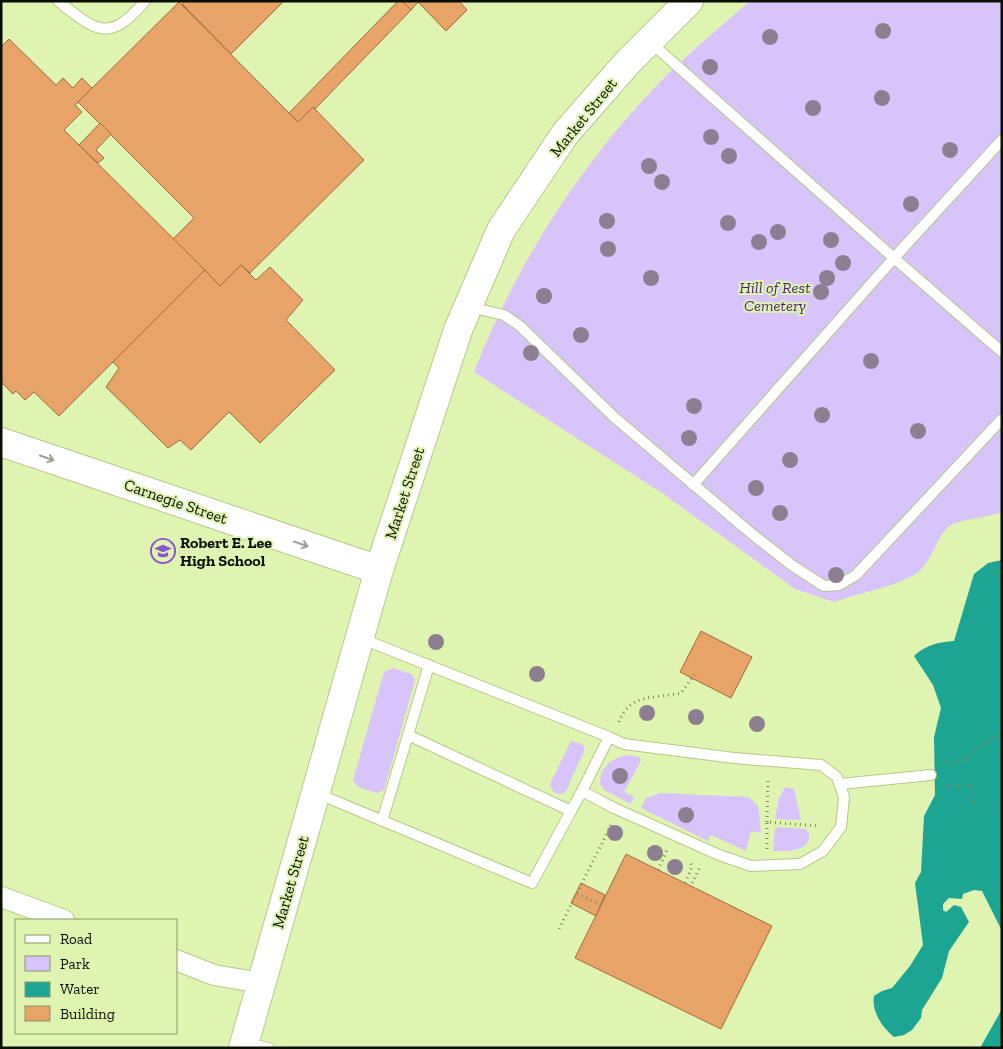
<svg xmlns="http://www.w3.org/2000/svg" width="1003" height="1049" font-family="'Zilla Slab',serif">
  <style>
    .green { fill: #d8c4fb }
    .water { fill: #1da594 }
    .building { fill: #e8a367; stroke: #9e6c3f }
    .lines { fill: none; stroke-linecap: round; stroke-linejoin: round }
    .lane-casing { stroke: #b6c888; stroke-width: 12 }
    .street-casing { stroke: #b6c888; stroke-width: 22 }
    .secondary-casing { stroke: #b6c888; stroke-width: 30 }
    .path { stroke: #7c895f; stroke-width: 3; stroke-dasharray: 1 4; stroke-linecap: butt }
    .lane { stroke: #fff; stroke-width: 10 }
    .street { stroke: #fff; stroke-width: 20 }
    .secondary { stroke: #fff; stroke-width: 28 }
    .tree { fill: #8d7f91 }
    .oneway { stroke: #9d9f99 }
    .labels { text-anchor: middle; stroke-width: 4; stroke-linejoin: round; paint-order: stroke }
    .street-label { font-size: 16px; fill: #090e00; stroke: #e0f4b1 }
    .park-label { font-size: 16px; font-style: italic; fill: #491f77; stroke: #e0f4b1 }
    .poi-label { font-size: 16px; font-weight: bold; fill: #090e00; stroke: #e0f4b1; text-anchor: start }
  </style>
  <rect width="100%" height="100%" fill="#e0f4b1"/>
  <!-- green -->
  <g class="green">
    <path d="M750 1H1002V512C987 518 968 518 953 524 935 533 934 563 914 575 890 588 860 593 834 602L795 589 662 493 474 372C516 264 581 163 662 80 690 52 720 27 750 1Z"/>
    <path d="M393 668 411 674 415 679 414 684 384 790 377 793 358 787 353 780 384 672Z"/>
    <path d="M571 741 582 744 585 749 565 793 557 794 552 790 550 784Z"/>
    <path d="M628 755 639 757 641 761 624 792 634 797 631 804 604 790 600 784C600 767 612 757 628 755Z"/>
    <path d="M785 787 794 789 801 820 775 819 779 798Z"/>
    <path d="M660 793 749 797 758 806 761 833 751 831 746 851 711 835 708 841 641 808 646 798Z"/>
    <path d="M775 827 805 829 809 833V840C801 853 787 851 773 851Z"/>
  </g>
  <!-- water -->
  <g class="water">
    <path d="M1002 560V931L982 891 974 890 963 894 962 899 949 898 943 904V910L946 912 954 905 961 907 969 922 949 951 942 978 922 1010 921 1018 912 1030 904 1035 894 1037C883 1028 871 1012 874 996L882 991 892 988 910 966 923 945 915 883 921 872 924 816 935 795 934 737 941 708 933 685 914 656C925 645 939 642 954 641L974 574 988 563Z"/>
    <path d="M1002 1009V1048H980Z"/>
  </g>
  <!-- building -->
  <g class="building">
    <path d="M185 1H284L231 54 182 4Z"/>
    <path d="M398 1H402L411 10 315 109 313 107 298 122 289 113Z"/>
    <path d="M402 1H459L467 10 446 31 418 2 411 10Z"/>
    <path d="M179 2 298 122 313 107 364 160 250 273 241 265 220 286 173 239 194 218 78 102Z"/>
    <path d="M9 39 56 85 63 78 73 88 82 78 92 88 75 105 82 112 64 130 205 270 59 416 34 392 25 400 16 391 13 394 1 382V47Z"/>
    <path d="M100 123 111 134 96 150 104 158 98 163 79 145Z"/>
    <path d="M241 265 256 280 270 267 303 300 286 320 335 370 260 443 229 412 191 450 180 440 168 448 106 387 119 368 113 362 205 270 220 286Z"/>
    <path d="M701 631 752 657 731 698 680 672Z"/>
    <path d="M626 854 772 926 721 1029 575 958Z"/>
    <path d="M581 883 605 895 596 916 571 903Z"/>
  </g>
  <g class="lines">
    <defs>
      <g id="lane">
        <path d="M58 1C96 31 109 44 145 1"/>
        <path d="M650 42 894 258 1002 140"/>
        <path d="M469 307 504 315 520 326 614 417 752 534 793 566 824 586 839 585 856 575 1002 419"/>
        <path d="M693 485 894 258 1002 352"/>
        <path d="M360 638 609 737 624 744 734 758 821 765 837 777 844 797 841 827 823 851 800 864 751 866 719 855 614 808 582 791 609 737"/>
        <path d="M840 784 931 775"/>
        <path d="M316 793 532 883 571 811 408 735 429 665"/>
        <path d="M571 811 582 791"/>
        <path d="M382 821 408 735"/>
        <path d="M245 1043 269 1048"/>
      </g>
      <g id="street">
        <path d="M1 897 64 920"/>
        <path d="M176 960 214 975 261 983"/>
      </g>
      <g id="secondary">
        <path d="M1 442 379 570"/>
        <path d="M243 1048 379 570 458 330 501 230 565 134 628 62 689 1"/>
      </g>
    </defs>
    <!-- lane casing -->
    <use href="#lane" class="lane-casing"/>
    <!-- street casing -->
    <use href="#street" class="street-casing"/>
    <!-- secondary casing -->
    <use href="#secondary" class="secondary-casing"/>
    <!-- path -->
    <g class="path">
      <path d="M619 722C630 692 656 699 681 693L695 674"/>
      <path d="M961 760 1002 731"/>
      <path d="M941 762 973 760"/>
      <path d="M943 787 972 785 974 806"/>
      <path d="M767 822 768 778"/>
      <path d="M767 849V822L819 826"/>
      <path d="M658 870 667 850"/>
      <path d="M685 883 692 867 691 863"/>
      <path d="M692 883 701 865"/>
      <path d="M577 894 601 905"/>
      <path d="M559 929 611 825"/>
    </g>
    <!-- lane -->
    <use href="#lane" class="lane"/>
    <!-- street -->
    <use href="#street" class="street"/>
    <!-- secondary -->
    <use href="#secondary" class="secondary"/>
  </g>
  <!-- trees -->
  <g class="tree">
    <circle cx="883" cy="31" r="8"/>
    <circle cx="770" cy="37" r="8"/>
    <circle cx="710" cy="67" r="8"/>
    <circle cx="882" cy="98" r="8"/>
    <circle cx="813" cy="108" r="8"/>
    <circle cx="711" cy="137" r="8"/>
    <circle cx="950" cy="150" r="8"/>
    <circle cx="729" cy="156" r="8"/>
    <circle cx="649" cy="166" r="8"/>
    <circle cx="662" cy="182" r="8"/>
    <circle cx="911" cy="204" r="8"/>
    <circle cx="607" cy="221" r="8"/>
    <circle cx="728" cy="223" r="8"/>
    <circle cx="778" cy="232" r="8"/>
    <circle cx="831" cy="240" r="8"/>
    <circle cx="759" cy="242" r="8"/>
    <circle cx="608" cy="249" r="8"/>
    <circle cx="843" cy="263" r="8"/>
    <circle cx="651" cy="278" r="8"/>
    <circle cx="827" cy="278" r="8"/>
    <circle cx="821" cy="292" r="8"/>
    <circle cx="544" cy="296" r="8"/>
    <circle cx="581" cy="335" r="8"/>
    <circle cx="531" cy="353" r="8"/>
    <circle cx="871" cy="361" r="8"/>
    <circle cx="694" cy="406" r="8"/>
    <circle cx="822" cy="415" r="8"/>
    <circle cx="918" cy="431" r="8"/>
    <circle cx="689" cy="438" r="8"/>
    <circle cx="790" cy="460" r="8"/>
    <circle cx="756" cy="488" r="8"/>
    <circle cx="780" cy="513" r="8"/>
    <circle cx="836" cy="575" r="8"/>
    <circle cx="436" cy="642" r="8"/>
    <circle cx="537" cy="674" r="8"/>
    <circle cx="647" cy="713" r="8"/>
    <circle cx="696" cy="717" r="8"/>
    <circle cx="757" cy="724" r="8"/>
    <circle cx="620" cy="776" r="8"/>
    <circle cx="686" cy="815" r="8"/>
    <circle cx="615" cy="833" r="8"/>
    <circle cx="655" cy="853" r="8"/>
    <circle cx="675" cy="867" r="8"/>
  </g>
  <!-- one-way arrows -->
  <defs><path id="oneway-shaft" d="M-6 0H5M1.5-3L5.5 0L1.5 3" fill="none" stroke-width="1.6" stroke-linecap="round" stroke-linejoin="round" transform="scale(1.25)"/></defs>
  <g class="oneway">
    <use href="#oneway-shaft" transform="translate(47 458) rotate(19)"/>
    <use href="#oneway-shaft" transform="translate(301 544) rotate(19)"/>
  </g>
  <!-- icons -->
  <defs>
    <symbol id="school-ring" viewBox="-11 -11 22 22"><circle r="9.5" fill="#e0f4b1" stroke="#8a55cd" stroke-width="1.5"/><path d="M0-5L7-2L0 1L-7-2ZM-4 1L0 2.5L4 1V4Q0 6-4 4Z" fill="#8a55cd"/></symbol>
  </defs>
  <g fill-rule="evenodd">
    <use href="#school-ring" x="149" y="537" width="28" height="28"/>
  </g>
  <g class="labels">
    <!-- street labels -->
    <g class="street-label">
      <text transform="translate(583 117) rotate(-51)" y="6">Market Street</text>
      <text transform="translate(404 493) rotate(-72)" y="6">Market Street</text>
      <text transform="translate(176 501) rotate(19)" y="6">Carnegie Street</text>
      <text transform="translate(290 882) rotate(-74)" y="6">Market Street</text>
    </g>
    <!-- park labels -->
    <g class="park-label">
      <text x="775" y="293">Hill of Rest<tspan x="775" dy="18">Cemetery</tspan></text>
    </g>
    <!-- poi labels -->
    <g class="poi-label">
      <text x="180" y="548">Robert E. Lee<tspan x="180" dy="18">High School</tspan></text>
    </g>
  </g>
  <!-- border -->
  <rect width="1003" height="1049" fill="none" stroke="#090e00" stroke-width="5"/>
  <!-- legend -->
  <rect x="15" y="919" width="162" height="115" fill="#e0f4b1" stroke="#8a986a"/>
  <rect x="25" y="935" width="25" height="8" fill="#ffffff" stroke="#8a986a"/>
  <text x="60" y="944" font-size="15" fill="#090e00">Road</text>
  <rect x="25" y="956" width="25" height="15" fill="#d8c4fb" stroke="#8a986a"/>
  <text x="60" y="969" font-size="15" fill="#090e00">Park</text>
  <rect x="25" y="982" width="25" height="15" fill="#1da594" stroke="#8a986a"/>
  <text x="60" y="994" font-size="15" fill="#090e00">Water</text>
  <rect x="25" y="1006" width="25" height="15" fill="#e8a367" stroke="#8a986a"/>
  <text x="60" y="1019" font-size="15" fill="#090e00">Building</text>
</svg>
